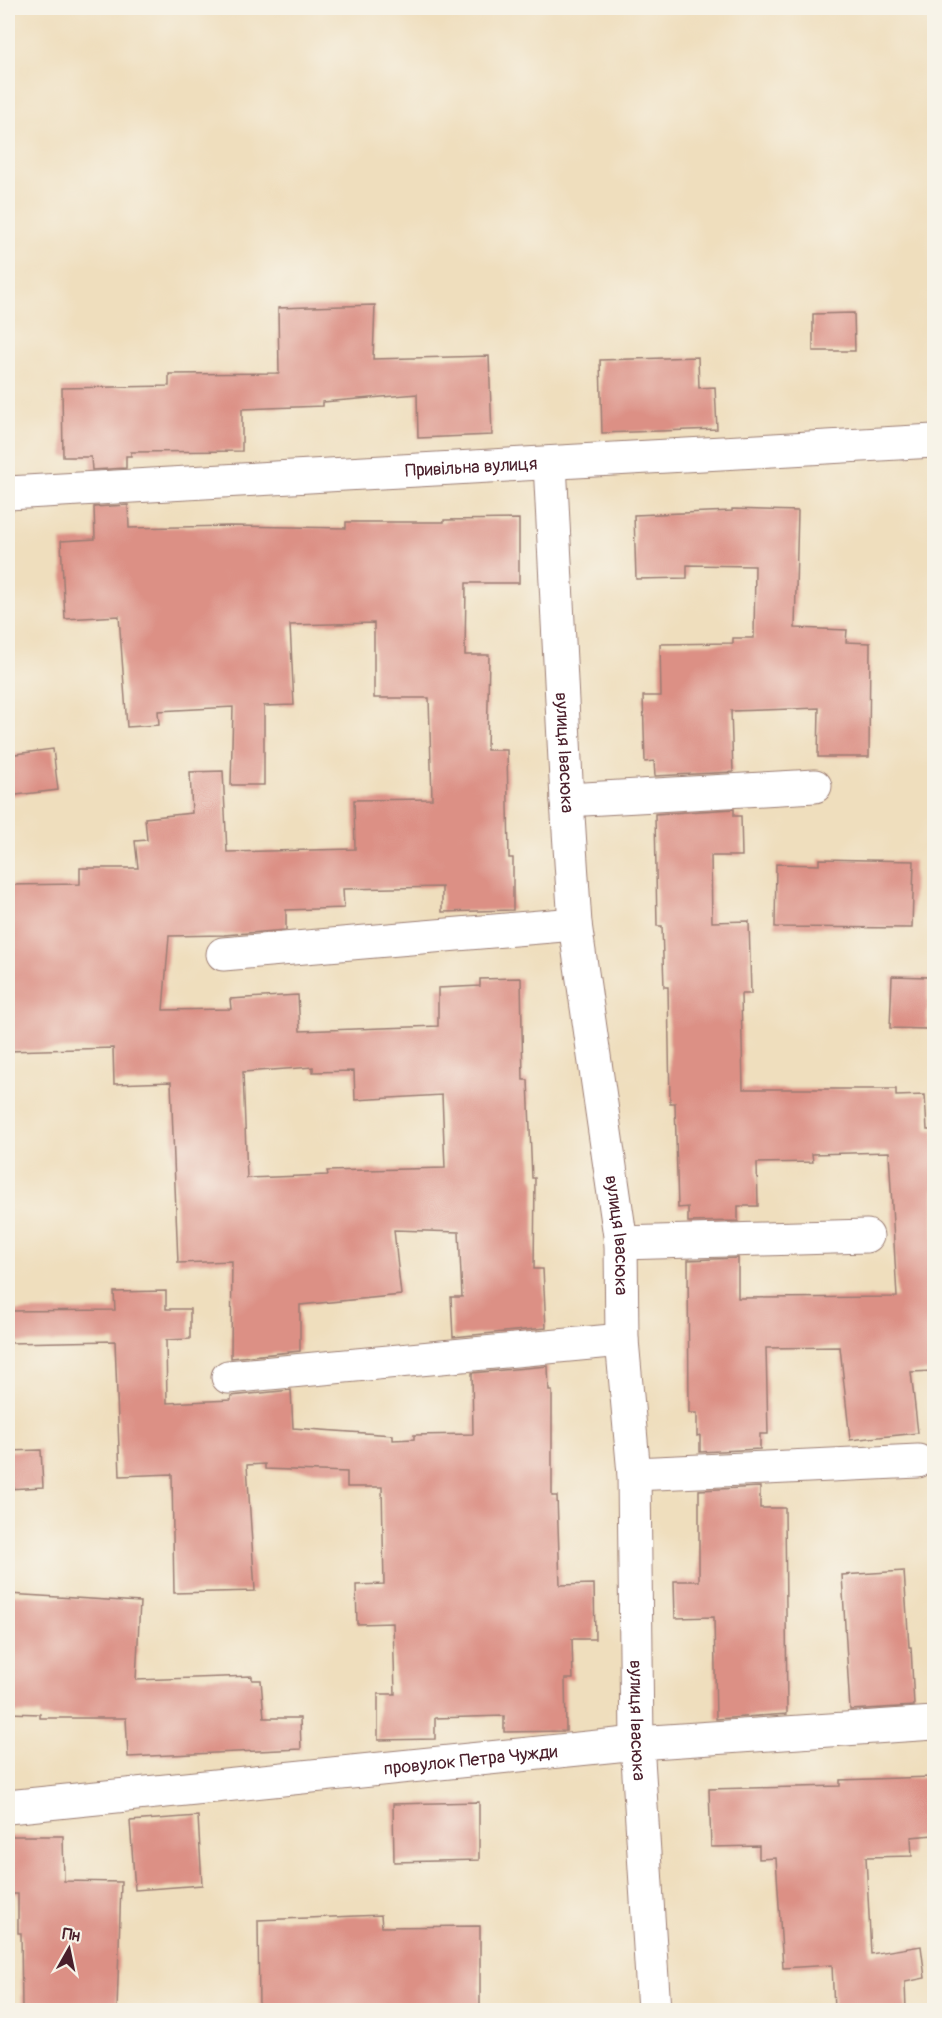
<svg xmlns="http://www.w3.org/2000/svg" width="942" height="2018" font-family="Pangolin,sans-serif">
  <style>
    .building { fill: #dc9085; fill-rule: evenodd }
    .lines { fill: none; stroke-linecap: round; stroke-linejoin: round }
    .minor-casing { stroke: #9c7e74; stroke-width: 35 }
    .minor { stroke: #fff; stroke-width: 33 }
    .labels { text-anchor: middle; stroke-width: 5; stroke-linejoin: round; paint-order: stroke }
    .street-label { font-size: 18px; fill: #4a1f2b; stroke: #f7f3e8 }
  </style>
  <rect width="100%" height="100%" fill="#f7f3e8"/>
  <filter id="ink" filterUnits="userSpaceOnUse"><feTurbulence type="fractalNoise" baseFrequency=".0167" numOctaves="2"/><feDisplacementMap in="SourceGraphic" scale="12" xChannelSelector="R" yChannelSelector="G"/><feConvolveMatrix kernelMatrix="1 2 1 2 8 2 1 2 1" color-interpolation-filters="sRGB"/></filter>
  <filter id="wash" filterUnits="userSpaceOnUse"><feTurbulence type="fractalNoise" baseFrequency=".008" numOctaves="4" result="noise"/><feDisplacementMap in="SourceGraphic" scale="24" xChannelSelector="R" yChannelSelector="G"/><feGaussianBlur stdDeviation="1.35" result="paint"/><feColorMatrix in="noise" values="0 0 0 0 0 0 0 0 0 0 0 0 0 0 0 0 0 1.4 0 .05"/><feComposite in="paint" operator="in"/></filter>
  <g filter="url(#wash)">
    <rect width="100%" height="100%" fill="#efdebd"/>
    <g id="blocks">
      <!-- building -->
      <g class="building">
        <path d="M375 305 373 359 489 356 492 435 418 438 417 394 323 402V406L242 409V451L131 452V456H126V468L92 470 91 457H63L62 388 169 386V374L279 373 278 308Z"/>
        <path d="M854 313 855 351H813V314Z"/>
        <path d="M698 357 699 388 715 387 717 429 602 433 600 360Z"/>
        <path d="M128 505 129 528 230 526 346 528V522H444V520L519 519V583H466L465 655H489L487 750H507L509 858H513V910L442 912V887L343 889 344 908 286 910V930L224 935 169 936 163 1010 231 1009 230 999 298 995 300 1031 438 1026V988L480 986V979L521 978 523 1080H528L532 1178H535L534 1269H543L546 1328 453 1337 451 1297H462L459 1232 394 1230 401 1295 300 1305V1351L231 1358 232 1261 178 1263 171 1082 114 1084 113 1048 8 1051V885L80 884V868H138L135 841 147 840 145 818 192 813 190 772 223 771 227 852 355 849 354 800 432 799 429 698H374V623L290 625 294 705 264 706V785H231L233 707 158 711 159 725 127 727 119 616 65 619 61 541 95 539 94 507ZM313 1067V1072L354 1071 355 1100 442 1095 445 1168 327 1171 328 1175 247 1178 243 1072Z"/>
        <path d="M732 509 798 511 795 628 847 630 846 642 870 643 869 757H818L819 708 731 711 733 772 655 776 654 761 645 762 643 696H661L660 644 733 643V638H754L755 566 687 565V578L636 579 634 515 732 511Z"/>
        <path d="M53 749 58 790 8 796V755Z"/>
        <path d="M734 809V816H741L742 856H711L712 922 749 921 751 994H741L743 1089H896V1096L925 1095 927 1130H934V1371L911 1372 918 1433 850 1440 840 1347 766 1348 768 1434H760V1449L700 1452V1435L697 1436V1413H689L688 1260 738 1258V1298L897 1297 889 1152 812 1154 813 1162 757 1163 758 1206H738V1221L688 1222V1207L678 1208 675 1103H670L668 987H664L662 926H657L655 814Z"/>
        <path d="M819 859 914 861 912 928 775 927 776 864 819 865Z"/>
        <path d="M892 976 928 977 927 1029 890 1028Z"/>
        <path d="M166 1291V1309H190V1339L166 1340 167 1403 231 1400V1396L291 1390 293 1428 393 1435V1440L414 1439V1435L473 1434 472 1373 548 1366 549 1391H552V1496H557L560 1585 594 1584 595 1639H572L573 1679H565L566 1731 504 1732V1716L435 1718V1739L378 1740V1694H395L393 1623 357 1624 356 1585 384 1584 382 1487H347V1472L265 1469V1464L247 1465 255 1591 174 1593 172 1474 120 1476 115 1341 9 1343 8 1311 115 1310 114 1292Z"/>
        <path d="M41 1450 43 1487 8 1489V1451Z"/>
        <path d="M760 1487V1508H785L787 1714 716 1719 714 1617 675 1618 674 1581H699V1490Z"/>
        <path d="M904 1571 909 1647H911L914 1706 850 1710 842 1575Z"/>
        <path d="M8 1594 140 1602 136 1680 252 1676V1680H261L264 1718H300L301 1749 128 1757 126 1718H40V1714L8 1713Z"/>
        <path d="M931 1777 933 1835 911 1837 912 1856 866 1857 871 1954 921 1946 925 1978 905 1982 906 2010H834L832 1965 783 1968 776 1858 759 1859V1846L711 1847 709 1789 840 1786V1780Z"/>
        <path d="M479 1802V1860L394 1862 393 1804Z"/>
        <path d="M198 1816 202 1885 135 1890 130 1821Z"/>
        <path d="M8 1836H63L64 1881 121 1882 117 2010H22L21 1933H18V1894H8Z"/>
        <path d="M381 1915 382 1927 480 1926V2010H435V2007L259 2010 258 1920Z"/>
      </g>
    </g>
  </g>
  <g filter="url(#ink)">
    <use href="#blocks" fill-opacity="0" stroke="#9c7e74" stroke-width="1.5"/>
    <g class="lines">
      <defs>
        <g id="minor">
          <path id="s1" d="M550 463 567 800 575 924 621 1243 622 1340 634 1474 637 1743 654 2010"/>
          <path id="s2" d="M8 493 934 441"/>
          <path d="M567 800 815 786"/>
          <path d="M223 954 575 924"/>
          <path d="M621 1243 867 1236"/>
          <path d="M228 1377 622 1340"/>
          <path d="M634 1474 918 1461"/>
          <path id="s3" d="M8 1807 637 1743 934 1723"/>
        </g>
      </defs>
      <!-- minor casing -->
      <use href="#minor" class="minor-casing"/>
      <!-- minor -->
      <use href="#minor" class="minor"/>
    </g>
  </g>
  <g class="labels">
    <!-- street labels -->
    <g class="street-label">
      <text dy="6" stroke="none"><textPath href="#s2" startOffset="464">Привільна вулиця</textPath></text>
      <text dy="6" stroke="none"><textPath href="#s1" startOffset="290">вулиця Івасюка</textPath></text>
      <text dy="6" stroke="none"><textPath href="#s1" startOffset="776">вулиця Івасюка</textPath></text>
      <text dy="6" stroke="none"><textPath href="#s1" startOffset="1262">вулиця Івасюка</textPath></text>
      <text dy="6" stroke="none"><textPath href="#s3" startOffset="465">провулок Петра Чужди</textPath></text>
    </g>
  </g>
  <!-- margin -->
  <rect width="942" height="2018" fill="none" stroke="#f7f3e8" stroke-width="30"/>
  <!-- north arrow -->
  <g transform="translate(69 1949) rotate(9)" stroke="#f7f3e8" stroke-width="4.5" paint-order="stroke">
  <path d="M0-4.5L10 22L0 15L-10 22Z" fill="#4a1f2b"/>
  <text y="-9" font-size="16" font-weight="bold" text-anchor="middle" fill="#4a1f2b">Пн</text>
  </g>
</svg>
